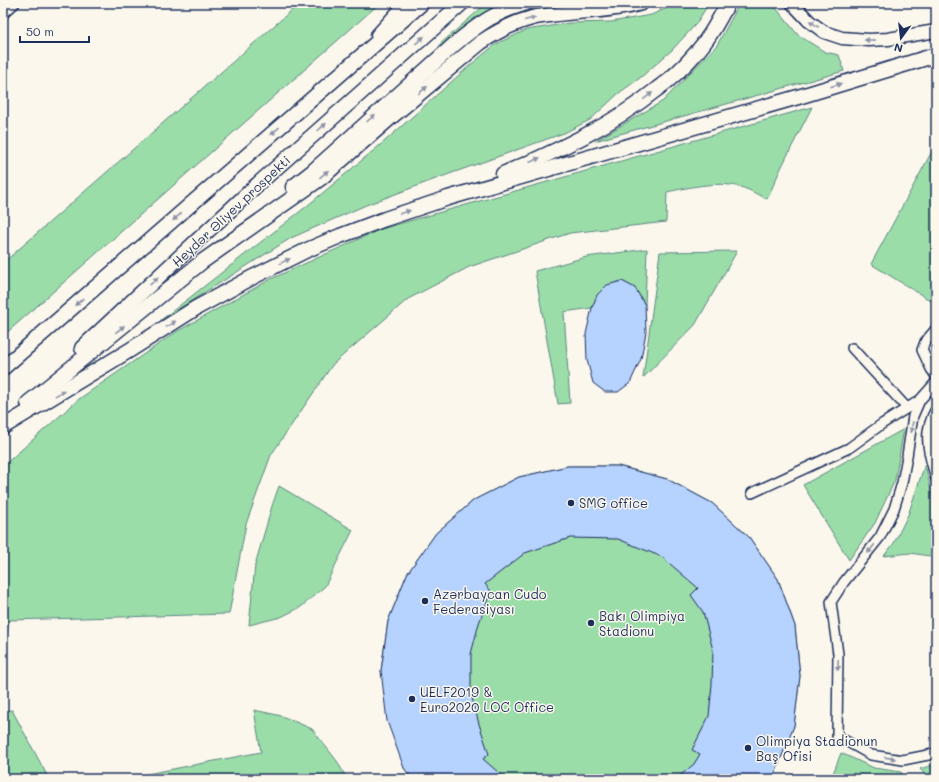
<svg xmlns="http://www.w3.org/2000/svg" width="939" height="782" font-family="Mali,sans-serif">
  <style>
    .green { fill: #9bdda8; stroke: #5b8683 }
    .building { fill: #b6d2ff; stroke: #1b2f5e }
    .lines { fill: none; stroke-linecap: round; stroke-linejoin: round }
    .minor-casing { stroke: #1b2f5e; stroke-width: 12 }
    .major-casing { stroke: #1b2f5e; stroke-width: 15 }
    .highway-casing { stroke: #1b2f5e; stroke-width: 17 }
    .minor { stroke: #fbf7ec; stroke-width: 9 }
    .major { stroke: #fbf7ec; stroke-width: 12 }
    .highway { stroke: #fbf7ec; stroke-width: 14 }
    .oneway { fill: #8b93a5 }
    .poi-dot { fill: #1b2f5e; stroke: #fbf7ec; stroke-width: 1.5 }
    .labels { text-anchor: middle; stroke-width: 3; stroke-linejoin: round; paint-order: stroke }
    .street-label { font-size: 13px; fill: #1b2f5e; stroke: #fbf7ec }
    .poi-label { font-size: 13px; fill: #1b2f5e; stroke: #fbf7ec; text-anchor: start }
  </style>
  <rect width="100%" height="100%" fill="#fbf7ec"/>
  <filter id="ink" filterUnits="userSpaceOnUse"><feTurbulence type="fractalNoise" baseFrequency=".025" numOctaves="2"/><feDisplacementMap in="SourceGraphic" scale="8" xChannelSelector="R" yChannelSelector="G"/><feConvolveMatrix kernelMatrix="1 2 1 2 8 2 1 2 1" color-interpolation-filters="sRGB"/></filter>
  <g filter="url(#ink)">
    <!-- green -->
    <g class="green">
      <path d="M300 3H380L3 336V263Z"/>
      <path d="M487 3H503L498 4 468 24 441 46 439 45Z"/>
      <path d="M679 3H709L696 24 672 50 640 78 619 93 590 120 564 133 441 177 366 205 291 238 161 320 307 206 385 141 468 67 496 44 526 30 570 23 611 22 651 15Z"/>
      <path d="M740 3H772L798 35 825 52 839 55 844 71 595 141 663 101 717 45Z"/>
      <path d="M812 107 782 166 767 199C760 196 752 191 744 188 720 180 691 187 667 192L666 222 570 233 469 267 408 299 333 364 271 455 246 524 229 614 9 620 7 632H3V466L79 399 176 332 271 279 381 229Z"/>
      <path d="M936 144V304L871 264Z"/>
      <path d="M647 249 645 305 635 288 622 281C602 287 600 289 592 308L564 312 570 403 558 404 535 271 586 257Z"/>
      <path d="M737 251 695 325 643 378 660 252Z"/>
      <path d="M904 429 895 480 875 523 849 560 803 485Z"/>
      <path d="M925 464 936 513V557L910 553 884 556 894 543 908 515Z"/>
      <path d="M568 466H618L667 479 712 503 749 537 778 579 795 626 800 676 794 726 775 773 771 779H412L404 768 381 671 388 621 407 574 436 533 474 500 519 477Z"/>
      <path d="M279 486 353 530 325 586 301 607 281 617 249 625 255 565 272 506Z"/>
      <path d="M12 710 49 779H3V711Z"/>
      <path d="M254 710 282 716 312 729 337 761 347 779H121L261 752Z"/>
      <path d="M841 753 874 768 901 772 906 779H831Z"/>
      <path d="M936 764V779H929L920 769Z"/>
    </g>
    <!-- building -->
    <g class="building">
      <path d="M622 281 635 288 645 305 646 332 641 359 630 383 618 392H605L593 383 587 360 586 334 592 308 597 295 607 285Z"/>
      <path d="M568 466H618L667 479 712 503 749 537 778 579 795 626 800 676 794 726 775 773 771 779H676L694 764 700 754 692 750 709 716 712 684 713 650 703 612 691 595 698 588 662 557 618 539 570 538 525 553 485 584 491 591 479 623 471 654V694L479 724 489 754 483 759 506 779H412L404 768 387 721 381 671 388 621 407 574 436 533 474 500 519 477Z"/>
    </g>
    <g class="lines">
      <defs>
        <g id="minor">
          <path d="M3 14 15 3"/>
          <path d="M936 329 925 342 922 350 931 369 936 376"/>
          <path d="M852 348 907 408"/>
          <path d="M936 382 920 400 913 416 907 456 902 483 894 509 880 537 844 582 831 602 838 654 837 736 871 755 903 760 933 754 936 753"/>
          <path d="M936 409C934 413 932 416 931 420 923 439 931 460 936 479"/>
          <path d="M752 493 849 448 882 424 920 400"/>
        </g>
        <g id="major">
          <path d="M792 3 809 21 824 32 842 38 869 40 888 39 936 31"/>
          <path d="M377 35 406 3"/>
        </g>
        <g id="highway">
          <path d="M503 174C557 151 611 126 657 89 671 79 684 67 695 54 709 39 718 21 728 3"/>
          <path d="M293 187 312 172 456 43C468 33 480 23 494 16 504 10 515 7 526 3"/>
          <path d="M82 348 258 184 462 3"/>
          <path d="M3 368 422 3"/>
          <path d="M28 403 203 261 321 178 390 118 480 43C496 32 513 23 532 18 568 10 606 13 641 3"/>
          <path d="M3 427 130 350 196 308 253 277 307 250 340 236 385 219 448 198 798 97 936 55"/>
        </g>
      </defs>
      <!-- minor casing -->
      <use href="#minor" class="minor-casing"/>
      <!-- major casing -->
      <use href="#major" class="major-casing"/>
      <!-- highway casing -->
      <use href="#highway" class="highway-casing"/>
      <!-- minor -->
      <use href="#minor" class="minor"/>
      <!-- major -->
      <use href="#major" class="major"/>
      <!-- highway -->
      <use href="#highway" class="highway"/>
    </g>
    <!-- one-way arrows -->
    <defs><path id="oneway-solid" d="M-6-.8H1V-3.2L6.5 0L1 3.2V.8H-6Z"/></defs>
    <g class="oneway">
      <use href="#oneway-solid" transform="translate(530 19) rotate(-15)"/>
      <use href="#oneway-solid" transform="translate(814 24) rotate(-145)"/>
      <use href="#oneway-solid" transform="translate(420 40) rotate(-41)"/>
      <use href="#oneway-solid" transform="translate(870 40) rotate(-179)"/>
      <use href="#oneway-solid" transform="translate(836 85) rotate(-17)"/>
      <use href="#oneway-solid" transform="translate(423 90) rotate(-40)"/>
      <use href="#oneway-solid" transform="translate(648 96) rotate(-38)"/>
      <use href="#oneway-solid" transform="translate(371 118) rotate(-42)"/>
      <use href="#oneway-solid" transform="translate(322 127) rotate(-42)"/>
      <use href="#oneway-solid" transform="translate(275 131) rotate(139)"/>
      <use href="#oneway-solid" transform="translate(535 160) rotate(-24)"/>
      <use href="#oneway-solid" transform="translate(324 174) rotate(-40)"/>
      <use href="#oneway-solid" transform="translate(405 212) rotate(-18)"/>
      <use href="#oneway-solid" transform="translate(177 217) rotate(139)"/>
      <use href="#oneway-solid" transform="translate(285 261) rotate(-26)"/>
      <use href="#oneway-solid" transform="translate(154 281) rotate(-43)"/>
      <use href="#oneway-solid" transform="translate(79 302) rotate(139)"/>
      <use href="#oneway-solid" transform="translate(171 324) rotate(-33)"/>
      <use href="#oneway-solid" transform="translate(120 329) rotate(-39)"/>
      <use href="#oneway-solid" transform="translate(60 393) rotate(-31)"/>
      <use href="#oneway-solid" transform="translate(912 427) rotate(99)"/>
      <use href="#oneway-solid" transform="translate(871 549) rotate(129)"/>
      <use href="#oneway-solid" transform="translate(838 665) rotate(91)"/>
      <use href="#oneway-solid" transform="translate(890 758) rotate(8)"/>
    </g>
  </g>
  <!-- markers -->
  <g class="poi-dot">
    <circle cx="571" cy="503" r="4"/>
    <circle cx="425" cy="601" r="4"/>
    <circle cx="591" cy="623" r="4"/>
    <circle cx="412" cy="699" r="4"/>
    <circle cx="748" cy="748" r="4"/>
  </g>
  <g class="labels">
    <!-- street labels -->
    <g class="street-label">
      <text transform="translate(231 211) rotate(-43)" y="5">Heydər Əliyev prospekti</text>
    </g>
    <!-- poi labels -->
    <g class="poi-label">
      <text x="579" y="508">SMG office</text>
      <text x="433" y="599">Azərbaycan Cudo<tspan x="433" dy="15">Federasiyası</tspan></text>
      <text x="599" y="621">Bakı Olimpiya<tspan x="599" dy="15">Stadionu</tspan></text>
      <text x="420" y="697">UELF2019 &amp;<tspan x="420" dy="15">Euro2020 LOC Office</tspan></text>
      <text x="756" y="746">Olimpiya Stadionun<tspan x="756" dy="15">Baş Ofisi</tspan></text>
    </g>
  </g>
  <!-- margin -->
  <rect width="939" height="782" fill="none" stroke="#fbf7ec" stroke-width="16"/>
  <rect x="8" y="8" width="923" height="766" fill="none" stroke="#1b2f5e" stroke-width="1.5" filter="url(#ink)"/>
  <!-- north arrow -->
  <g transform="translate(901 38) rotate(195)" stroke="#fbf7ec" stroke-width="3" paint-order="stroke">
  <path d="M0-3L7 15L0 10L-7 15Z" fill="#1b2f5e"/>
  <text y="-6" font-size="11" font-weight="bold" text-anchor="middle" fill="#1b2f5e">N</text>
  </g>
  <!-- scale -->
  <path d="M20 36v6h69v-6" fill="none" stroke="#1b2f5e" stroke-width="2"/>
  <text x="26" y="36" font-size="12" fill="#1b2f5e" stroke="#fbf7ec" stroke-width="3" paint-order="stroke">50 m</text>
</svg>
